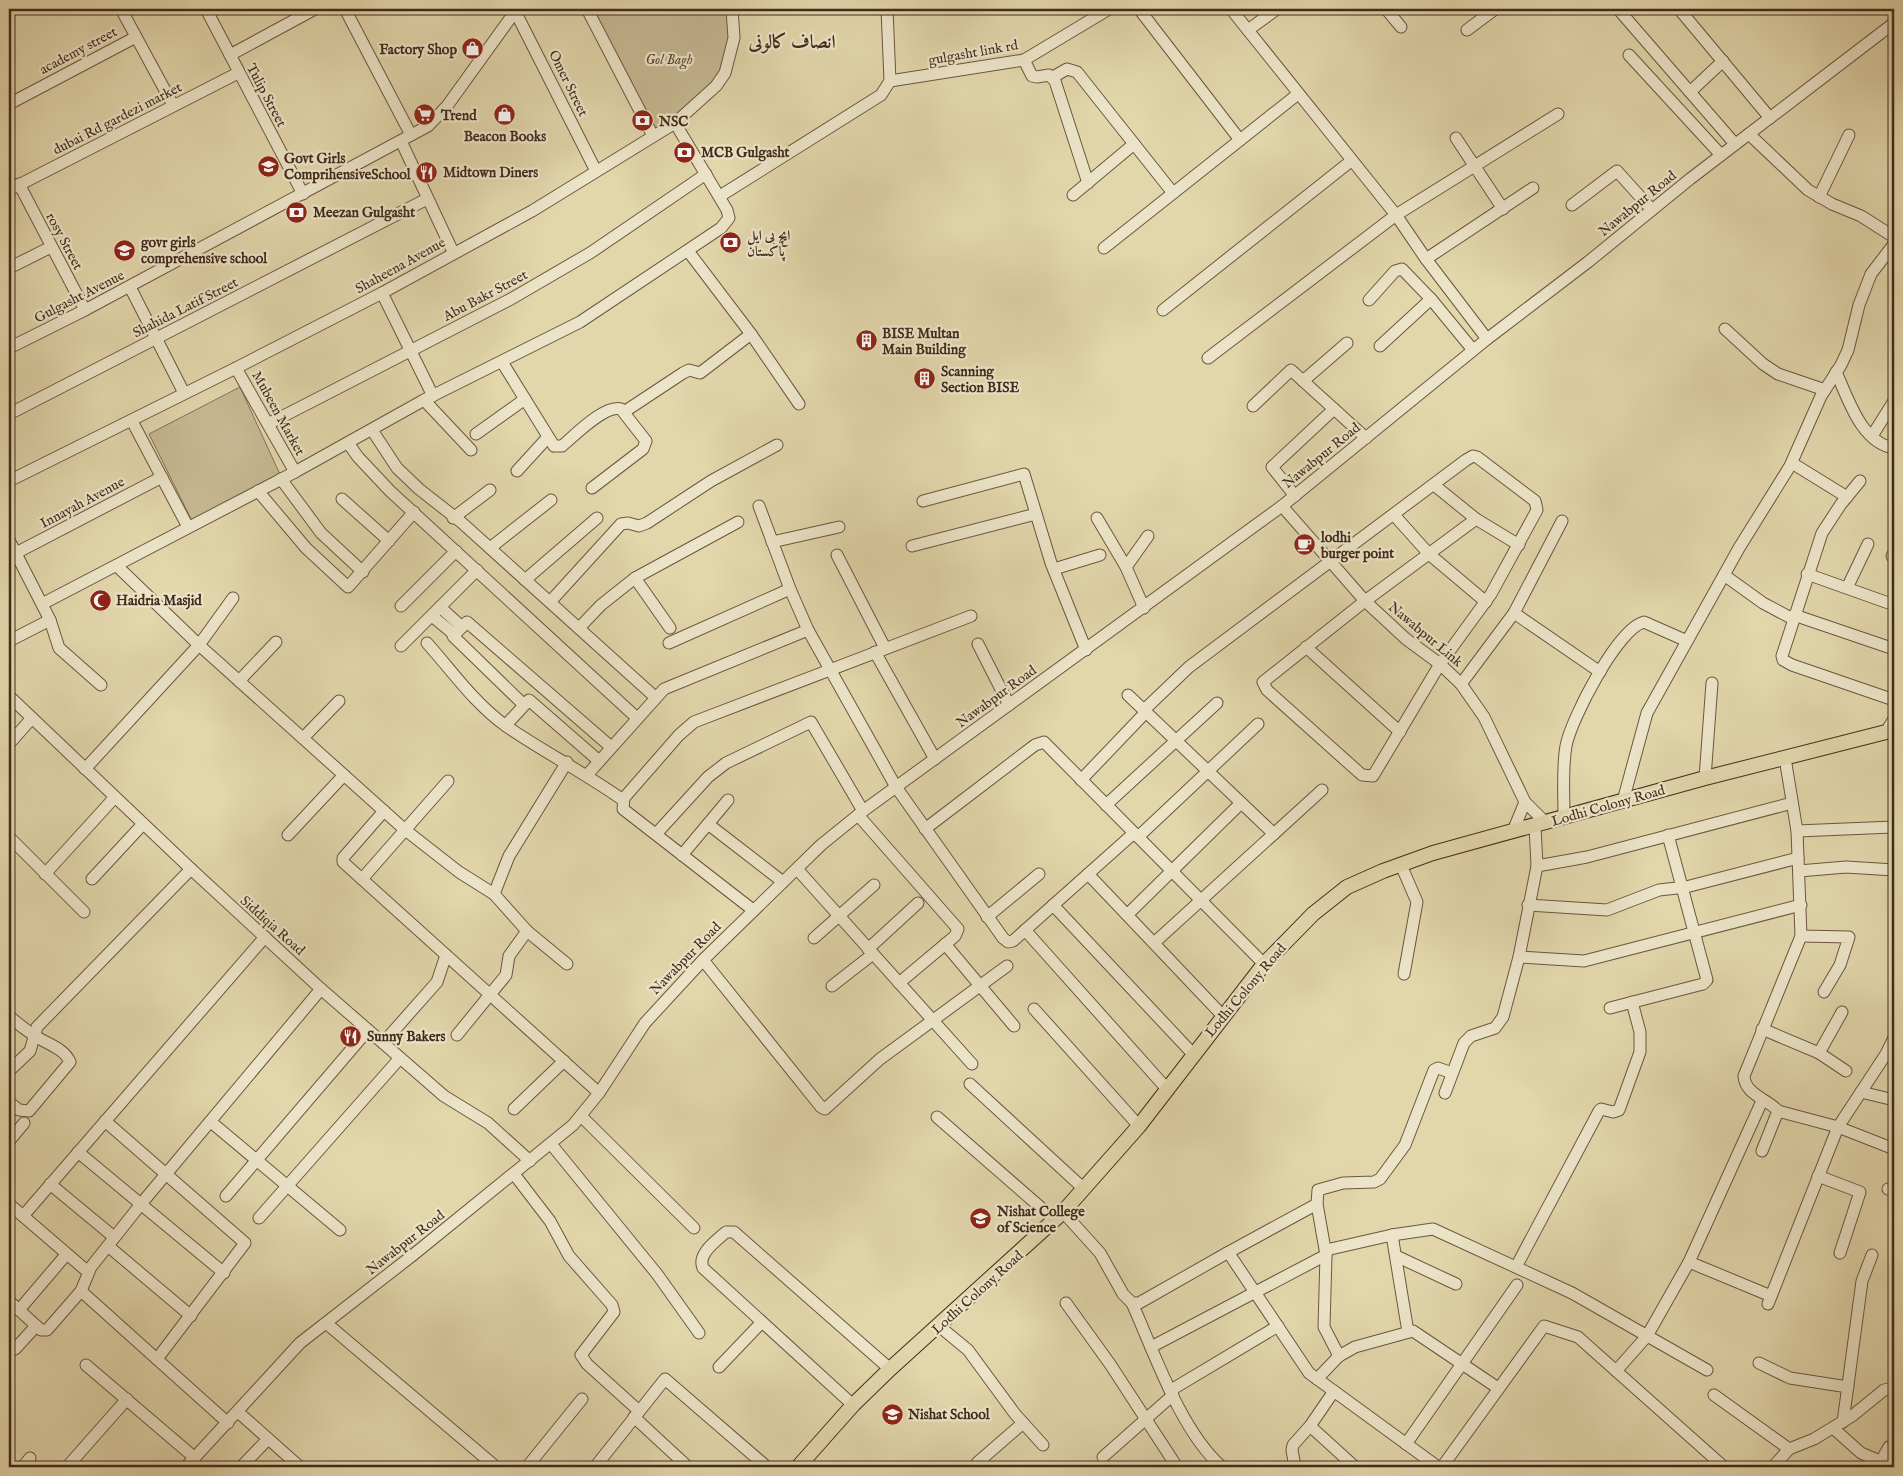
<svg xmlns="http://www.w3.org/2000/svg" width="1903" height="1476" font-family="'IM FELL English',Amiri,serif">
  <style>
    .green { fill: #c7b993; stroke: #857258 }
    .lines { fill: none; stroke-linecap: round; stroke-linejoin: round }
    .minor-casing { stroke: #6b5640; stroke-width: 13 }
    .major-casing { stroke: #432b1d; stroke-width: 16 }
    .minor { stroke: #ece4c8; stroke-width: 11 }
    .major { stroke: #e2d6ab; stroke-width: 14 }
    .labels { text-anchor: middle; stroke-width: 4.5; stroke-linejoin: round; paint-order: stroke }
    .poi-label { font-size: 14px; font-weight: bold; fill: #432b1d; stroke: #ece4c8; text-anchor: start }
    .street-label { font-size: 14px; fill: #432b1d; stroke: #ece4c8 }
    .park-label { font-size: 14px; font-style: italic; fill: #5d4735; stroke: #ece4c8 }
    .district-label { font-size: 19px; font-weight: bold; fill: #432b1d; stroke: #ece4c8 }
  </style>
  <rect width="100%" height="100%" fill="#e2d6ab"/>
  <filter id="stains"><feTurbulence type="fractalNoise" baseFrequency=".004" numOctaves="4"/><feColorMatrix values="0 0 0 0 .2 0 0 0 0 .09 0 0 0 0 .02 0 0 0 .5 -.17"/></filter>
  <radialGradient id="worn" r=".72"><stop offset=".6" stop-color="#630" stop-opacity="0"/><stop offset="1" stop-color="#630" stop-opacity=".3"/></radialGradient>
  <!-- green -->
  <g class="green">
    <path d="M587 9H732L734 17 716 86 653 136Z"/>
    <path d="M240 387 283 481 195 527 149 434Z"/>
  </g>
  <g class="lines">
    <defs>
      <g id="minor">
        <path d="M121 9 173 105"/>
        <path d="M206 9 303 194"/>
        <path d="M345 9 411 135"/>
        <path d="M514 9 596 171"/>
        <path d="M587 9 653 136"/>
        <path d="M1139 9 1240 140"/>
        <path d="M1231 9 1396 215 1426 259 1487 339"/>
        <path d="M1386 9 1401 27"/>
        <path d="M1618 9 1735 144"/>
        <path d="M1679 9 1770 118"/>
        <path d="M1248 30 1277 9"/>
        <path d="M1467 30 1495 9"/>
        <path d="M230 55 315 9"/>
        <path d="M1629 55 1721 155"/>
        <path d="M1024 60 1032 76 1037 77 1049 75 1055 81 1088 183"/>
        <path d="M1053 77 1067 69 1077 72 1173 193"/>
        <path d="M890 81 1024 60 1109 9"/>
        <path d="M1690 92 1723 61"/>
        <path d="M9 104 136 37"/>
        <path d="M1749 134 1808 190 1832 204 1861 216 1894 237"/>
        <path d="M1456 138 1503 209"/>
        <path d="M401 141 453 252"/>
        <path d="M19 184 85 310"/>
        <path d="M9 190 238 73"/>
        <path d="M1073 195 1134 144"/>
        <path d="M720 196 881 95 890 81 887 9"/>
        <path d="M1819 197 1849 135"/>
        <path d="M1572 205 1617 171 1652 210"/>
        <path d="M1104 248 1298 94"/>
        <path d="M688 251 751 334 799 404"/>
        <path d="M1426 259 1533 188"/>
        <path d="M9 268 51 247"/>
        <path d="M130 287 184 393"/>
        <path d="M382 293 433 396"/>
        <path d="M1369 300 1395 271 1402 269 1431 299 1473 350"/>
        <path d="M1163 310 1351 161"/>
        <path d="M1725 329 1763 364 1778 374 1825 390"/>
        <path d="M1380 346 1431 299"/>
        <path d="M9 348 85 310 428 126 447 106 517 9"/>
        <path d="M1208 358 1396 215 1558 114"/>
        <path d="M502 362 554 446H562C574 436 605 404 621 409L646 441 643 449 592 488"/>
        <path d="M236 368 295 472"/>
        <path d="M1836 372C1848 398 1861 443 1894 448"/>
        <path d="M1303 381 1347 343"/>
        <path d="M424 400 471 450"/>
        <path d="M1253 406 1291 370 1366 438"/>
        <path d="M624 412 683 373 689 370 700 373 751 334"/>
        <path d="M9 414 427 199"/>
        <path d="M132 421 188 527"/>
        <path d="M268 424 511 299 590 253 706 174"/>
        <path d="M372 430 397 468 419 489 461 522 655 697"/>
        <path d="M476 434 525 399"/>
        <path d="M1872 436 1894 401"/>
        <path d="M348 443 358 457 390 491 637 718"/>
        <path d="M1792 463 1847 497"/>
        <path d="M517 471 548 437"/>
        <path d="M281 479 321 533 363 572"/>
        <path d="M9 481 236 368 382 293 532 211 675 123 716 86 725 73 734 38 732 9"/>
        <path d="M1860 481 1841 504 1822 533 1782 656 1783 660 1792 665 1894 700"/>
        <path d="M1434 485 1476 519 1519 545"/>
        <path d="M258 491 306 548 348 587 414 512"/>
        <path d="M1295 496 1272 467 1334 409"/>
        <path d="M342 499 389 541"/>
        <path d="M923 501 1024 474 1051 563 1086 650"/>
        <path d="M759 506 790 589 808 630 896 787 1003 938 1008 942 1013 941 1134 833"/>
        <path d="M1282 506 1365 601 1406 639 1440 664 1461 684 1484 717 1525 802 1546 823"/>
        <path d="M1394 515 1429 554 1486 602"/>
        <path d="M453 518 490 490"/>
        <path d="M1097 518 1126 567 1144 608"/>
        <path d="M9 540 50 620 59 648 101 685"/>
        <path d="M772 542 839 527"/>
        <path d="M912 546 1036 514"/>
        <path d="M490 548 551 500"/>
        <path d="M16 553 162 477"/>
        <path d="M837 555 885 648"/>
        <path d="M1892 556 1894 553"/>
        <path d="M117 566 199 645 404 829 459 872 494 894 527 931 567 964"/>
        <path d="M1126 567 1148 536"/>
        <path d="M1054 569 1100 555"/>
        <path d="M1807 574 1894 605"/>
        <path d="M1724 575 1763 603 1793 619"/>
        <path d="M635 578 670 628"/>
        <path d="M525 580 597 518"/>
        <path d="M1847 588 1868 544"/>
        <path d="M550 602 621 524 628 523 639 526 647 523 711 481 777 445"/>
        <path d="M42 604 295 472 424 400 580 322 721 228 729 218 727 210 675 123"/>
        <path d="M401 606 456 551"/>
        <path d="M440 607 462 627"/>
        <path d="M1514 613 1600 672"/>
        <path d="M1794 615 1894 649"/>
        <path d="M432 616 455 635"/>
        <path d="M579 628 601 605 635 578 738 522"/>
        <path d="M9 641 50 620"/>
        <path d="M427 643C452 671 475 704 506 726 544 752 585 773 623 800"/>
        <path d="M669 643 790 589"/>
        <path d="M978 644 1009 705"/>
        <path d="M401 646 477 570"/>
        <path d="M1306 647 1400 732"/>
        <path d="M875 652 935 759"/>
        <path d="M239 681 276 642"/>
        <path d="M1461 684 1514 613 1562 521"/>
        <path d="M1128 695 1274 834"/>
        <path d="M9 696 191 869 321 989 444 1096 488 1123 530 1161"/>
        <path d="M524 705 453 636 467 622 611 747"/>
        <path d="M1144 710 1189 667 1466 460 1473 456 1477 457 1535 501 1537 510 1491 594 1440 664 1373 776 1362 775 1267 690 1263 682 1365 601 1476 519"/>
        <path d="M506 725 529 700 599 761"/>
        <path d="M1886 732 1894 719"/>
        <path d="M303 738 339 701"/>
        <path d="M9 744 32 718"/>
        <path d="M85 769 199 645 233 598"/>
        <path d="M587 775 664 689 808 630"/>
        <path d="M1705 778 1712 683"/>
        <path d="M1081 780 1146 712"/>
        <path d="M1623 801 1647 713 1739 548 1790 466 1821 396 1841 365 1848 350 1859 305 1871 274 1894 244"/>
        <path d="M1106 805 1217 703"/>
        <path d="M384 811 343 858V862L599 1093"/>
        <path d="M858 815 958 929 955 936 899 983"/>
        <path d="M1564 818C1564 795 1562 769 1566 746 1571 719 1618 628 1644 622L1687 641"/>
        <path d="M708 824 783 882"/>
        <path d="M925 829 1035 745 1044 742 1264 964"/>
        <path d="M1513 831 1525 802"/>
        <path d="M1797 831 1893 827"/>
        <path d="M656 834 708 777 726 763 811 722 863 811"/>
        <path d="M288 835 344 775"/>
        <path d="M9 837 84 912"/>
        <path d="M1138 837 1258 724"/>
        <path d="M682 855 728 800"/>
        <path d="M1401 865 1417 902 1404 974"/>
        <path d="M1537 866 1587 857 1792 803"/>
        <path d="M797 869 972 1064"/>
        <path d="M1799 871 1846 867 1894 870"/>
        <path d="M45 874 115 797"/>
        <path d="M1088 874 1222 1015"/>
        <path d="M92 879 143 824"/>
        <path d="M362 879 448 781"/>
        <path d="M494 894 509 856 567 762"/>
        <path d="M1053 905 1193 1054"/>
        <path d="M1528 905 1607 910 1659 890 1686 887 1798 858"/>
        <path d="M753 910 623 809 624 798 679 735 694 722 971 616"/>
        <path d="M1127 915 1241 803"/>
        <path d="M987 917 1039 874"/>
        <path d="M1025 930 1167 1089"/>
        <path d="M1801 936 1849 937 1840 965 1824 992"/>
        <path d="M814 938 874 885"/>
        <path d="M1154 943 1322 790"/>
        <path d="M945 944 1014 1026"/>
        <path d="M868 949 918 903"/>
        <path d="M1519 957 1584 961 1801 905"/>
        <path d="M703 960 821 1107 825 1109 880 1059 1007 966"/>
        <path d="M832 986 873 954"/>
        <path d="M1610 1008 1703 984 1707 980 1668 835"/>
        <path d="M1034 1009 1139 1126"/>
        <path d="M9 1016C17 1023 26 1030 35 1036 47 1044 64 1048 70 1062L29 1111 19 1110 9 1102"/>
        <path d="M1762 1029 1819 1053 1846 1071"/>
        <path d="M457 1035 506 975 509 956 527 931"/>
        <path d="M383 1043 437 982 446 955"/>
        <path d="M1819 1053 1842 1012"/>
        <path d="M9 1071 30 1051 37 1027 191 869"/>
        <path d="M970 1084 1084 1189"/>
        <path d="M1861 1092 1894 1100"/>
        <path d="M1445 1093 1464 1043 1471 1036 1495 1028 1503 1017 1519 957 1537 866 1535 826"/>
        <path d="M514 1109 564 1061"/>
        <path d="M1778 1111 1838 1127 1894 1149"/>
        <path d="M581 1116 694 1228"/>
        <path d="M937 1117 1055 1220"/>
        <path d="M105 1121 245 1243 157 1359"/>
        <path d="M211 1122 340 1230"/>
        <path d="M9 1141 24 1123"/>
        <path d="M551 1144 657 1274 699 1333"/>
        <path d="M1762 1151 1778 1111C1768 1099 1745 1095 1744 1076L1801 936 1797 831 1785 758"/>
        <path d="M78 1152 224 1273"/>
        <path d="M514 1174 550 1221 569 1256 612 1305 614 1312 581 1355 587 1364 639 1411"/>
        <path d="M1818 1176 1860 1192 1840 1253"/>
        <path d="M50 1184 114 1237"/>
        <path d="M1888 1189 1894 1190"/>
        <path d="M226 1196 368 1030"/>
        <path d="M9 1204 88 1272"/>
        <path d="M1063 1212 1100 1253 1123 1294 1132 1303H1139L1227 1253 1230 1255 1309 1373 1438 1467"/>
        <path d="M23 1216 265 937"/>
        <path d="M259 1218 400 1058"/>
        <path d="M1392 1235 1408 1332"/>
        <path d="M108 1246 191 1316"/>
        <path d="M1326 1250 1392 1235 1433 1229 1572 1293 1707 1370"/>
        <path d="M1227 1253 1317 1204"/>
        <path d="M1396 1256 1456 1284"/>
        <path d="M1689 1262 1771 1296"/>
        <path d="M1516 1267 1599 1111 1601 1109 1613 1112 1619 1110 1640 1052V1032L1632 1002"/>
        <path d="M81 1291 228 1423"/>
        <path d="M9 1301 41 1330H47L81 1291 91 1267 141 1204 321 989"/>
        <path d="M1066 1303 1110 1364 1177 1467"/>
        <path d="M1132 1303C1154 1352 1181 1432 1222 1467"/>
        <path d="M1768 1304 1838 1127 1886 1054 1894 1038"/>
        <path d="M19 1310 65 1256"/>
        <path d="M326 1323 496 1467"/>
        <path d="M939 1326 968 1350 1015 1414 1043 1445"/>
        <path d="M1151 1347 1326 1255"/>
        <path d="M15 1349 36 1326"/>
        <path d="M1339 1356 1324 1327 1326 1255 1317 1204 1318 1190 1343 1183 1374 1182 1380 1179 1405 1145 1434 1070 1438 1068 1452 1073"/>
        <path d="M1759 1363 1790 1378 1848 1387"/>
        <path d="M86 1365 195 1458"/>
        <path d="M719 1367 762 1322"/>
        <path d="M1616 1371 1647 1336 1689 1262 1762 1101"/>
        <path d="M1317 1379 1339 1356 1355 1347 1413 1331 1498 1388"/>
        <path d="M1171 1390 1278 1326"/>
        <path d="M1714 1395 1789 1449"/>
        <path d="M853 1405 703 1268C697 1254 716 1241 726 1232H734L890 1369"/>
        <path d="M238 1412 300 1467"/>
        <path d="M634 1417 688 1467"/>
        <path d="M1843 1422 1862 1281 1872 1255"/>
        <path d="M1310 1426 1355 1467"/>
        <path d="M1833 1428 1861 1453 1894 1467"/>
        <path d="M1406 1444 1517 1285"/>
        <path d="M1103 1457 1173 1395"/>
        <path d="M1881 1461 1889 1447 1894 1448"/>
        <path d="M977 1463 1023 1423"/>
        <path d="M23 1467 30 1458"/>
        <path d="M67 1467 127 1399"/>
        <path d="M186 1467 300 1343 413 1255 573 1125 599 1093 645 1023 703 960 821 845 863 811 1282 506 1487 339 1588 262 1690 179 1894 23"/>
        <path d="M241 1467 268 1439"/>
        <path d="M527 1467 582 1399"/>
        <path d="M595 1467 665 1379 767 1467"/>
        <path d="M1295 1467 1292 1450 1293 1445 1310 1426 1334 1391"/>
        <path d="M1442 1467 1544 1326 1578 1337 1724 1467"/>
        <path d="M1773 1467 1789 1449 1814 1439 1852 1416 1884 1390 1894 1388"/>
      </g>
      <path id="major" d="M798 1467 853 1405 890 1369 1063 1212 1139 1126 1264 964 1313 914 1347 887 1383 871 1433 853 1705 778 1894 730"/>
    </defs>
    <!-- minor casing -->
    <use href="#minor" class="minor-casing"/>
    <!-- major casing -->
    <use href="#major" class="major-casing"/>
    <!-- minor -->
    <use href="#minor" class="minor"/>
    <!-- major -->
    <use href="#major" class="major"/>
  </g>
  <!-- icons -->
  <defs>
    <symbol id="shop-disc" viewBox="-11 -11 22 22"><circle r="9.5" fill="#8f2418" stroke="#ece4c8"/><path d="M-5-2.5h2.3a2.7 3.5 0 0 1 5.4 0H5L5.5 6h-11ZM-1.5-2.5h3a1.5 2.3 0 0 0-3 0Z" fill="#fff"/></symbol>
    <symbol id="supermarket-disc" viewBox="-11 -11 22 22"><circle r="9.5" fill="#8f2418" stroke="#ece4c8"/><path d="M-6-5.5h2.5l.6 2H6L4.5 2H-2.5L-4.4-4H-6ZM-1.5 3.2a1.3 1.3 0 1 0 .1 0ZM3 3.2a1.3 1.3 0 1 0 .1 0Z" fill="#fff"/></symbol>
    <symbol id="bank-disc" viewBox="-11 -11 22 22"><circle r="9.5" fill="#8f2418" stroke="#ece4c8"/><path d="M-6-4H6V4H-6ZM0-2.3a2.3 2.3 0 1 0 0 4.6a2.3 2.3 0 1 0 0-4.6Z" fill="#fff"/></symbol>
    <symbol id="school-disc" viewBox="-11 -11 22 22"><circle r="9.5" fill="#8f2418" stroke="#ece4c8"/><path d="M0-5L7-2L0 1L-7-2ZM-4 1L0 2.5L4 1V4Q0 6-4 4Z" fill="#fff"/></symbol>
    <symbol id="restaurant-disc" viewBox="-11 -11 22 22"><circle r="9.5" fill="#8f2418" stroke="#ece4c8"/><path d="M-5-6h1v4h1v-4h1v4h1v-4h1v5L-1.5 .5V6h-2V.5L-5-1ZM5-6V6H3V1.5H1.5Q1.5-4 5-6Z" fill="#fff"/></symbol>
    <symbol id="university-disc" viewBox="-11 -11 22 22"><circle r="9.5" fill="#8f2418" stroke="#ece4c8"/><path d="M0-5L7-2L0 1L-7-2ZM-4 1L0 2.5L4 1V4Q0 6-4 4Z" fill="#fff"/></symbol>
    <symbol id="building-disc" viewBox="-11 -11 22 22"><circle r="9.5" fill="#8f2418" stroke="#ece4c8"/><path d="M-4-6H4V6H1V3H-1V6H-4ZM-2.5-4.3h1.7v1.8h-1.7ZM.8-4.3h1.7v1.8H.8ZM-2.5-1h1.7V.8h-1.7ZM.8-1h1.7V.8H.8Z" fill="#fff"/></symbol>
    <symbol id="cafe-disc" viewBox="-11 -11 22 22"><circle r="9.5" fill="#8f2418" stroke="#ece4c8"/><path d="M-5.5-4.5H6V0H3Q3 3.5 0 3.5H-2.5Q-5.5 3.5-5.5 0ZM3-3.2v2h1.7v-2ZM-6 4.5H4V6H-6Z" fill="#fff"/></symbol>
    <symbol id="mosque-disc" viewBox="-11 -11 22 22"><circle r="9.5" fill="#8f2418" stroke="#ece4c8"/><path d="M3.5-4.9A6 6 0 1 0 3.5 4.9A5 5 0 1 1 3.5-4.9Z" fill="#fff"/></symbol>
  </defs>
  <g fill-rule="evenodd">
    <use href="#shop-disc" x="460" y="36" width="25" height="25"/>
    <use href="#shop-disc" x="492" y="102" width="25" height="25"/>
    <use href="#supermarket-disc" x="412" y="102" width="25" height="25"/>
    <use href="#bank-disc" x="630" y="108" width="25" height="25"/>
    <use href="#bank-disc" x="672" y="140" width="25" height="25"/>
    <use href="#school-disc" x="256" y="154" width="25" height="25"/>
    <use href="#restaurant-disc" x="414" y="160" width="25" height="25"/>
    <use href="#bank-disc" x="284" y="200" width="25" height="25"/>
    <use href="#bank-disc" x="718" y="230" width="25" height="25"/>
    <use href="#university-disc" x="112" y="238" width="25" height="25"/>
    <use href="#building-disc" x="854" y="328" width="25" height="25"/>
    <use href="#building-disc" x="912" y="366" width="25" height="25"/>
    <use href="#cafe-disc" x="1292" y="532" width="25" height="25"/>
    <use href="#mosque-disc" x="88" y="588" width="25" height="25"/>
    <use href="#restaurant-disc" x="338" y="1024" width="25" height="25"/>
    <use href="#school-disc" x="968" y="1206" width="25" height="25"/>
    <use href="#university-disc" x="880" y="1402" width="25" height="25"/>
  </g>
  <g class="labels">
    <!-- poi labels -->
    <g class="poi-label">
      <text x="457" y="54" text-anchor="end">Factory Shop</text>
      <text x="441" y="120">Trend</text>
      <text x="659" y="126">NSC</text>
      <text x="505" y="141" text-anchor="middle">Beacon Books</text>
      <text x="701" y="157">MCB Gulgasht</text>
      <text x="284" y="163">Govt Girls<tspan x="284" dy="16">ComprihensiveSchool</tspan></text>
      <text x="443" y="177">Midtown Diners</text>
      <text x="313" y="217">Meezan Gulgasht</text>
      <text x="747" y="240">ایچ بی ایل<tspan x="747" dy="16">پاکستان</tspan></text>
      <text x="141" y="247">govr girls<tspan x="141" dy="16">comprehensive school</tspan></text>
      <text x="882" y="338">BISE Multan<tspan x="882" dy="16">Main Building</tspan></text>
      <text x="941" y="376">Scanning<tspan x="941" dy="16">Section BISE</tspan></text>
      <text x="1321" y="542">lodhi<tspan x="1321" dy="16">burger point</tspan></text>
      <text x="116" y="605">Haidria Masjid</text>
      <text x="367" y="1041">Sunny Bakers</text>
      <text x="997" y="1216">Nishat College<tspan x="997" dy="16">of Science</tspan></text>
      <text x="908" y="1419">Nishat School</text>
    </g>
    <!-- street labels -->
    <g class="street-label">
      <text transform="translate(78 50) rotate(-28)" y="5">academy street</text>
      <text transform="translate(973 52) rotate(-10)" y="5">gulgasht link rd</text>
      <text transform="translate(569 83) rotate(64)" y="5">Omer Street</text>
      <text transform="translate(267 95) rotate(62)" y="5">Tulip Street</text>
      <text transform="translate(117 118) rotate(-27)" y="5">dubai Rd gardezi market</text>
      <text transform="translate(1637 203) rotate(-39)" y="5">Nawabpur Road</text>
      <text transform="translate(65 241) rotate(62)" y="5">rosy Street</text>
      <text transform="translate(400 265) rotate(-29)" y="5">Shaheena Avenue</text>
      <text transform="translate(485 295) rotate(-28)" y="5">Abu Bakr Street</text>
      <text transform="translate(79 296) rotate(-27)" y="5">Gulgasht Avenue</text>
      <text transform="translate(185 307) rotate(-27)" y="5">Shahida Latif Street</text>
      <text transform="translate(279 413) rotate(61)" y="5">Mubeen Market</text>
      <text transform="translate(1321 455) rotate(-39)" y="5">Nawabpur Road</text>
      <text transform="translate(82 502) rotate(-28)" y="5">Innayah Avenue</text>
      <text transform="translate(1426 634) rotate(40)" y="5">Nawabpur Link</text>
      <text transform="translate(996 696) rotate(-36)" y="5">Nawabpur Road</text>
      <text transform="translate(1608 805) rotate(-16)" y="5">Lodhi Colony Road</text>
      <text transform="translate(273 925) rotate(42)" y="5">Siddiqia Road</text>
      <text transform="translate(685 958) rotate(-46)" y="5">Nawabpur Road</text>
      <text transform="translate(1245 990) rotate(-50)" y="5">Lodhi Colony Road</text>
      <text transform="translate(405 1242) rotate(-38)" y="5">Nawabpur Road</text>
      <text transform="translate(977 1292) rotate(-42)" y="5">Lodhi Colony Road</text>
    </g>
    <!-- park labels -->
    <g class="park-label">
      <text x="669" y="64">Gol Bagh</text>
    </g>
    <!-- district labels -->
    <g class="district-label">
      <text x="792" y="48">انصاف کالونی</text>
    </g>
  </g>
  <!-- margin -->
  <rect width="1903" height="1476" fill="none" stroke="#e2d6ab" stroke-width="30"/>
  <rect x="10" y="10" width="1883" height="1456" fill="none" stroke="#432b1d" stroke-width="2.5"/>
  <rect x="15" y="15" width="1873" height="1446" fill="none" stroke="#432b1d"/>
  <rect width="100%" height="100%" filter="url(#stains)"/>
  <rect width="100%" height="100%" fill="url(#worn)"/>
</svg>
